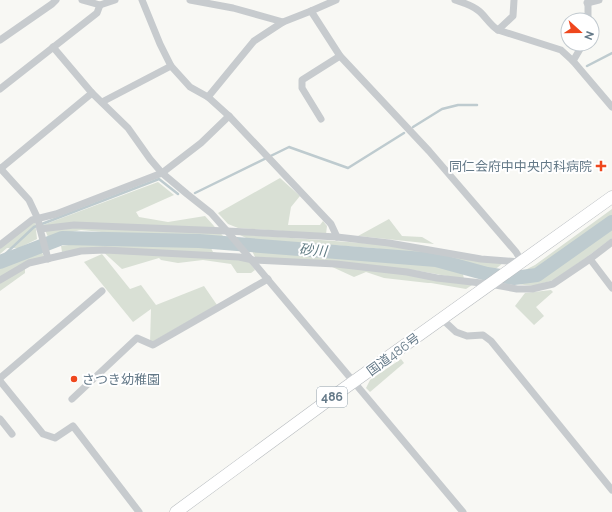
<svg xmlns="http://www.w3.org/2000/svg" width="612" height="512" font-family="Raleway,'Noto Sans JP',sans-serif">
  <style>
    .green { fill: #d9e0d5 }
    .lines { fill: none; stroke-linecap: round; stroke-linejoin: round }
    .stream { stroke: #becbcf; stroke-width: 2.5 }
    .river { stroke: #becbcf; stroke-width: 14 }
    .highway-casing { stroke: #b9bdc0; stroke-width: 13 }
    .street { stroke: #c7cbce; stroke-width: 7 }
    .highway { stroke: #fff; stroke-width: 12 }
    .poi-dot { fill: #ef471d; stroke: #fff; stroke-width: 1.5 }
    .labels { text-anchor: middle; stroke-width: 4; stroke-linejoin: round; paint-order: stroke }
    .shield { fill: #fff; stroke: #92a1ac; stroke-width: 1 }
    .shield-label { font-size: 12px; font-weight: bold; fill: #647988 }
    .poi-label { font-size: 13px; fill: #647988; stroke: #fff; text-anchor: end }
    .street-label { font-size: 13px; fill: #647988; stroke: #fff }
    .water-label { font-size: 14px; font-style: italic; fill: #607b83; stroke: #fff }
  </style>
  <rect width="100%" height="100%" fill="#f8f8f4"/>
  <!-- green -->
  <g class="green">
    <path d="M280 178 300 196 291 207 288 225H320L323 221 327 226 326 234 238 228 228 224 218 213Z"/>
    <path d="M158 182 174 195 136 212 139 217 168 222 205 216 223 236 204 239 144 236 81 230 48 237 43 225Z"/>
    <path d="M612 209V238L587 257 554 280 533 286 507 283 527 269 535 265Z"/>
    <path d="M389 219 402 236 422 237 434 244 358 236Z"/>
    <path d="M35 221 37 239 19 248H7L0 254V248Z"/>
    <path d="M238 234 390 245 503 263 492 272 439 258 373 248 248 239Z"/>
    <path d="M115 243 210 246 213 252 249 262 255 270 251 273H237L231 264 203 260 178 263 161 260 159 258 122 269 99 248 62 252 61 246 76 244Z"/>
    <path d="M41 250 44 257 25 268V273L0 291V264Z"/>
    <path d="M252 251 339 256 446 265 463 274 464 279 419 271 370 265 255 257Z"/>
    <path d="M102 254 130 289 141 285 156 305 204 286 217 305 152 342H150L151 309 133 322 84 262Z"/>
    <path d="M328 265 407 274 472 285 466 289 431 283H428L384 278 366 272 354 277Z"/>
    <path d="M551 290 553 292 536 307 544 316 534 325 515 306 525 293Z"/>
    <path d="M401 359 404 363 370 392 366 388 370 380Z"/>
  </g>
  <g class="lines">
    <!-- stream -->
    <g class="stream">
      <path d="M587 66 612 53"/>
      <path d="M413 127 442 109 458 105H477"/>
      <path d="M195 193 289 147 348 168 404 133"/>
      <path d="M0 259 34 227 159 179 178 194"/>
    </g>
    <!-- river -->
    <path class="river" d="M0 262 62 238 199 241 436 260 487 274 514 278 537 275 612 222"/>
    <defs>
      <path id="highway" d="M176 512 342 390 612 197"/>
    </defs>
    <!-- highway casing -->
    <use href="#highway" class="highway-casing"/>
    <!-- street -->
    <g class="street">
      <path d="M82 0 100 5 115 0"/>
      <path d="M142 0 160 44 171 66 190 87 208 97 229 116 331 224 337 237"/>
      <path d="M190 0 233 8 283 22"/>
      <path d="M455 0C464 3 472 5 479 11 486 17 490 25 498 30L561 50 573 61 612 107"/>
      <path d="M588 0V20"/>
      <path d="M587 3 599 0"/>
      <path d="M311 11 340 56 429 151 516 252 522 262"/>
      <path d="M498 30 513 16 514 0"/>
      <path d="M0 40 52 4 56 0"/>
      <path d="M53 47 92 93 128 128 150 159 162 173 187 194 211 213 227 231 463 512"/>
      <path d="M573 61 583 44"/>
      <path d="M0 89 97 13 100 5"/>
      <path d="M208 97 254 41 283 22 311 11 336 0"/>
      <path d="M102 102 171 66"/>
      <path d="M321 119 302 88V80L340 56"/>
      <path d="M0 168 29 200 38 219 40 229 48 259"/>
      <path d="M0 169 92 93"/>
      <path d="M40 229 74 225 227 231 337 237 389 243 481 259 521 262"/>
      <path d="M0 245 32 220 56 214 162 173 201 143 229 116"/>
      <path d="M590 259 612 288"/>
      <path d="M0 280 29 263 81 251 105 250 239 257 253 260 336 264 407 272 437 278 490 284 517 289H532L553 284 590 259 612 242"/>
      <path d="M442 319 456 332 467 336 483 335 491 341 612 490"/>
      <path d="M0 378 102 291"/>
      <path d="M0 381 43 434 55 438 73 426 139 512"/>
      <path d="M72 399 137 338 153 345 268 279"/>
      <path d="M0 419 12 434"/>
    </g>
    <!-- highway -->
    <use href="#highway" class="highway"/>
  </g>
  <!-- markers -->
  <g class="poi-dot">
    <path d="M599 160h4v4h4v4h-4v4h-4v-4h-4v-4h4z"/>
    <circle cx="74" cy="379" r="4"/>
  </g>
  <g class="labels">
    <!-- shield labels -->
    <rect class="shield" x="317" y="387" width="30" height="20" rx="3"/>
    <g class="shield-label">
      <text x="332" y="401">486</text>
    </g>
    <!-- poi labels -->
    <g class="poi-label">
      <text x="592" y="171">同仁会府中中央内科病院</text>
      <text x="82" y="384" text-anchor="start">さつき幼稚園</text>
    </g>
    <!-- street labels -->
    <g class="street-label">
      <text transform="translate(393 354) rotate(-36)" y="5">国道486号</text>
    </g>
    <!-- water labels -->
    <g class="water-label">
      <text transform="translate(313 250) rotate(5)" y="5">砂川</text>
    </g>
  </g>
  <!-- north arrow -->
  <g transform="translate(580 32) rotate(111)"><circle r="19" fill="#ffffff" stroke="#c1c9cf"/>
  <path d="M0-3L7 15L0 10L-7 15Z" fill="#ef471d"/>
  <text y="-6" font-size="11" font-weight="bold" text-anchor="middle" fill="#647988">N</text>
  </g>
</svg>
